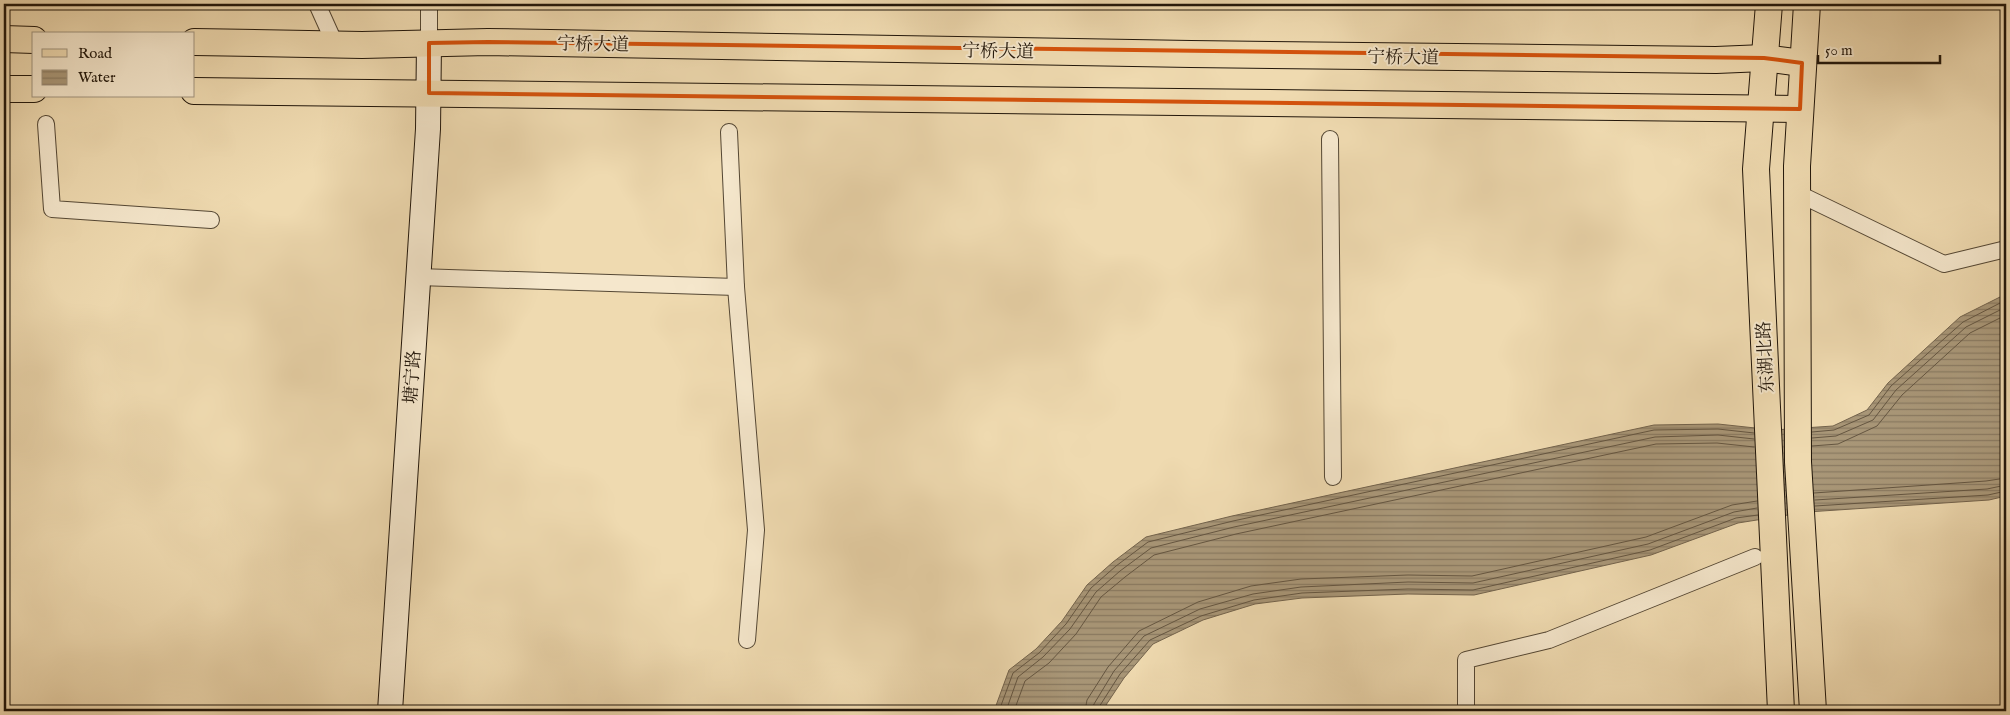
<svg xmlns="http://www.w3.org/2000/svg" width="2010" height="715" font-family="'IM FELL English','Noto Serif SC',serif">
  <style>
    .water { fill: url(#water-rules); stroke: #73634c }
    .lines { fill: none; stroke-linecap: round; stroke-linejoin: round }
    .shore { stroke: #655641; stroke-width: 1 }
    .street-casing { stroke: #544734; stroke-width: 18 }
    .secondary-casing { stroke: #21160a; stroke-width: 26 }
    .primary-casing { stroke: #21160a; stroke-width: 28 }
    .street { stroke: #f5e7cc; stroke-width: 16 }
    .secondary { stroke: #f5e7cc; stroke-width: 24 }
    .primary { stroke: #efdab0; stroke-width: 26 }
    .marked { fill: none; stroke: #d4520c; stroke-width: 4; stroke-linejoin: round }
    .labels { text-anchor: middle; stroke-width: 4; stroke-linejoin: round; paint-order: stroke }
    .street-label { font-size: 18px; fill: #21160a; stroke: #f5e7cc }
  </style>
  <defs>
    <pattern id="water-rules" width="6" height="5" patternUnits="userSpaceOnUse" patternTransform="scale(1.25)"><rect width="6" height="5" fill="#a99778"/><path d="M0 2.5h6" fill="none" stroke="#897a61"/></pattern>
  </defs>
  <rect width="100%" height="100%" fill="#efdab0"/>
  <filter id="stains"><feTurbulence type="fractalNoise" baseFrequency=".004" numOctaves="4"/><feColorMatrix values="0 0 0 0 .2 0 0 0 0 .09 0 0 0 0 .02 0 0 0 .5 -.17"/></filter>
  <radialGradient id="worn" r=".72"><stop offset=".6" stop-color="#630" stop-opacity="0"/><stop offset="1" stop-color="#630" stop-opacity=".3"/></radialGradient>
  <!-- water -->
  <path class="water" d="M2006 294V496L1989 500 1807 512 1738 523 1651 555 1474 595 1408 594 1302 598 1255 604 1203 620 1153 644 1124 678 1102 711H994L1009 670 1036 649 1062 621 1087 585 1113 562 1146 537 1232 516 1654 425 1718 424 1774 430 1833 426 1867 410 1888 383 1960 317Z"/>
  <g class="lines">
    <!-- shore -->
    <g class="shore">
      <path d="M1812 432 1834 430 1869 415 1891 386 1963 322 2006 300"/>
      <path d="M1812 438 1836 436 1873 420 1896 390 1966 327 2006 307"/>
      <path d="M1812 446 1838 444 1877 426 1902 395 1970 333 2006 315"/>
      <path d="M1814 493 1986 481 2006 478"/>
      <path d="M1815 500 1987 489 2006 485"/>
      <path d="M1815 506 1988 495 2006 491"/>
      <path d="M999 711 1013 673 1039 653 1066 624 1091 588 1116 566 1148 542 1233 521 1654 430 1718 429 1754 433"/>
      <path d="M1006 711 1018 677 1043 657 1070 629 1096 592 1120 571 1151 548 1234 527 1655 437 1718 435 1754 439"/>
      <path d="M1014 711 1025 681 1049 663 1076 634 1101 597 1125 577 1154 555 1236 534 1656 444 1717 443 1754 447"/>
      <path d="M1085 711 1087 700 1108 667 1139 631 1198 602 1251 586 1301 579 1408 575 1472 576 1646 537 1732 505 1757 501"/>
      <path d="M1092 711 1094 704 1114 671 1144 636 1200 609 1253 594 1301 587 1408 582 1473 583 1648 544 1734 512 1757 508"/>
      <path d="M1099 711V707L1120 674 1150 640 1201 616 1254 600 1302 593 1408 589 1473 590 1650 550 1736 518 1758 515"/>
    </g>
    <defs>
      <g id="street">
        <path d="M317 4 335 44"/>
        <path d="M429 43V4"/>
        <path d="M46 124 52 209 211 220"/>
        <path d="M729 132 736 287 756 530 747 640"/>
        <path d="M1330 139 1333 477"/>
        <path d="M1797 193 1944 264 2006 249"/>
        <path d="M418 277 736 287"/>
        <path d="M1466 711V660L1549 640 1755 557"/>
      </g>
      <path id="secondary" d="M390 711 428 129 429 43"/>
      <g id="primary">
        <path d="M1769 4 1756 169 1781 711"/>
        <path d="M1807 4 1797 166 1798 462 1813 711"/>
        <path d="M4 39 34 40"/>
        <path d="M194 42 362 45 488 42 1191 54 1716 60 1764 58 1802 63"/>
        <path d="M4 89H34"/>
        <path d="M194 91 1800 109"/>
      </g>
    </defs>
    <!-- street casing -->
    <use href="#street" class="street-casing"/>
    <!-- secondary casing -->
    <use href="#secondary" class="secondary-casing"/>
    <!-- primary casing -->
    <use href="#primary" class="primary-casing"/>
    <!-- street -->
    <use href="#street" class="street"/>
    <!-- secondary -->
    <use href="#secondary" class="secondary"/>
    <!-- primary -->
    <use href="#primary" class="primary"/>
  </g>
  <!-- marked area -->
  <path class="marked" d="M488 42 1764 58 1802 63 1800 109 429 93V43Z"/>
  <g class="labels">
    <!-- street labels -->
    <g class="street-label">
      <text transform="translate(593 44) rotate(1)" y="6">宁桥大道</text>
      <text transform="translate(998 51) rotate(1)" y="6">宁桥大道</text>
      <text transform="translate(1403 57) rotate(1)" y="6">宁桥大道</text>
      <text transform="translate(1765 357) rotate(-93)" y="6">东湖北路</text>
      <text transform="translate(412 377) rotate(-86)" y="6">塘宁路</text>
    </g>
  </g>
  <!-- margin -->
  <rect width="2010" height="715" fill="none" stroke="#efdab0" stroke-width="20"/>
  <rect x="5" y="5" width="2000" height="705" fill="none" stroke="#21160a" stroke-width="2.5"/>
  <rect x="10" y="10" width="1990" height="695" fill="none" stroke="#21160a"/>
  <!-- legend -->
  <rect x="32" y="32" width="162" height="65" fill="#f5e7cc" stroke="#a0937e"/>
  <rect x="42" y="49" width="25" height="8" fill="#efdab0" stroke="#a0937e"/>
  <text x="78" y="58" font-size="15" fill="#21160a">Road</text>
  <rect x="42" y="70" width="25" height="15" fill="url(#water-rules)" stroke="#a0937e"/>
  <text x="78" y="82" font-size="15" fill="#21160a">Water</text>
  <!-- scale -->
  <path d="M1818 55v8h122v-8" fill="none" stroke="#21160a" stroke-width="2.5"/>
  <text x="1825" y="55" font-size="15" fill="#21160a" stroke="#f5e7cc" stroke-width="4" paint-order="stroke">50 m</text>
  <rect width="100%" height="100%" filter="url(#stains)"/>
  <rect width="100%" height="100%" fill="url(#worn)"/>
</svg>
